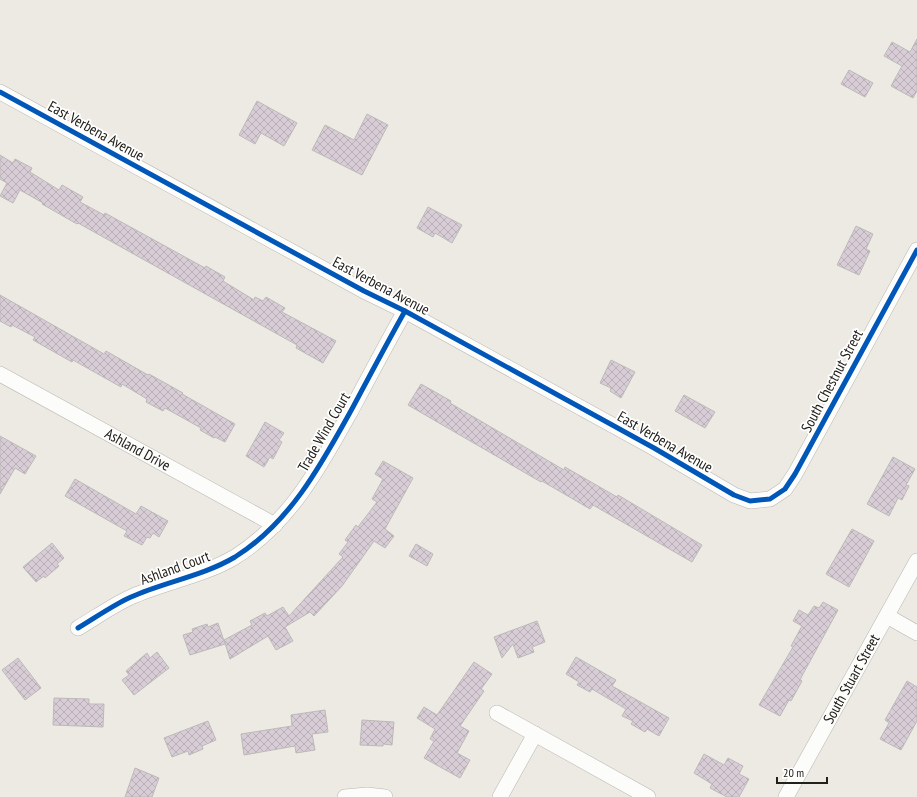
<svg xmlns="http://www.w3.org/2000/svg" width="917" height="797" font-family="'PT Sans Narrow',sans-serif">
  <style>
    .building { fill: url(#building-cross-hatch); stroke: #bcbab8 }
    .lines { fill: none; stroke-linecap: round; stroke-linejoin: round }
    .street-casing { stroke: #b9b7b2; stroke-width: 16 }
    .street { stroke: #fcfcfb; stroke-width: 15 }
    .cycleway-casing { stroke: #fff; stroke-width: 8 }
    .cycleway { stroke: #0057b8; stroke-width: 5 }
    .labels { text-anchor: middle; stroke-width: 3.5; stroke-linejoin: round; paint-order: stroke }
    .street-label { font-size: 15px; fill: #22201b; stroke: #fff }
  </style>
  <defs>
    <pattern id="building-cross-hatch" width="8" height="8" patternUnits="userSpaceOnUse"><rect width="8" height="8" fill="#d8cdd6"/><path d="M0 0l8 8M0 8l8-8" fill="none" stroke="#b9b0b7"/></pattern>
  </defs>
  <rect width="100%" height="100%" fill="#eceae2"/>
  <!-- building -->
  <g class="building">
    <path d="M917 39V91L913 98 891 86 902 66 884 56 892 42 910 52Z"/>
    <path d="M849 70 873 83 865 97 841 84Z"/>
    <path d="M257 101 297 123 284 146 261 133 255 144 239 135Z"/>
    <path d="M367 114 388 125 362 175 312 150 325 125 354 140Z"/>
    <path d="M0 155 13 163 15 159 32 168 30 172 59 190 62 185 83 197 80 202 104 215 105 213 205 268 206 266 225 277 223 281 254 300 255 297 263 301 266 297 285 308 282 312 336 341 323 363 296 348 297 345 78 223 77 224 42 204 43 203 20 190 13 203 0 196 7 183 0 179Z"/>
    <path d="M428 207 462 225 452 243 435 233 433 237 417 228Z"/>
    <path d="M856 226 873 234 866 249 870 251 859 275 837 265Z"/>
    <path d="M0 295 104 354 106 351 148 375 149 374 183 393 182 394 235 424 225 442 215 437 214 438 200 430 201 428 165 408 163 411 146 402 147 399 122 384 121 387 73 360 72 362 33 340 35 337 12 325 11 327 0 321Z"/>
    <path d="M611 360 635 372 621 398 610 391 611 388 600 383Z"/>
    <path d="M421 384 451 401 450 403 564 470 565 467 617 497 618 495 702 545 692 562 593 505 590 509 542 481 541 482 408 405Z"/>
    <path d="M684 395 715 412 705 428 675 411Z"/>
    <path d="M265 422 284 433 279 440 282 442 273 459 270 457 264 467 246 456Z"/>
    <path d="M0 436 36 456 25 474 15 468 0 494Z"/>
    <path d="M893 457 915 469 906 485 909 486 902 500 898 498 889 516 867 504Z"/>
    <path d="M383 461 413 478 385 529 394 536 385 548 374 541 342 586 314 616 310 612 285 627 293 641 276 650 268 636 230 659 224 640 252 625 250 621 265 613 267 616 283 607 289 616 343 557 339 554 348 542 345 540 356 525 358 527 377 502 372 499 383 479 375 474Z"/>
    <path d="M75 479 136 514 141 506 168 521 159 537 153 533 150 538 147 537 142 545 124 536 127 531 65 496Z"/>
    <path d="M852 529 874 541 849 587 826 574Z"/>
    <path d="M52 543 64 558 57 564 59 566 45 578 44 576 36 582 23 567Z"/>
    <path d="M416 544 433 554 427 566 409 556Z"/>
    <path d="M823 602 838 610 803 674 800 680 802 681 791 701 789 700 780 716 759 705 793 647 791 646 802 626 793 621 799 610 808 615 814 606 819 608Z"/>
    <path d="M537 621 545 642 532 647 534 652 518 658 513 644 502 658 494 637Z"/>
    <path d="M218 623 225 644 190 655 183 635 193 632 192 629 207 624 208 627Z"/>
    <path d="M157 652 169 668 134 695 122 680 129 675 126 671 147 653 150 658Z"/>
    <path d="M576 657 616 680 612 686 669 718 659 736 647 729 645 732 631 724 633 721 622 716 626 709 592 689 590 692 577 685 579 682 566 674Z"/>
    <path d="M18 658 41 688 25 700 2 670Z"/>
    <path d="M474 662 492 674 481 689 484 691 460 726 469 731 457 753 470 760 460 778 424 758 434 741 430 739 435 729 417 718 424 707 437 715Z"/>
    <path d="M907 681 917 687V721L901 750 880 739 889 723 885 720Z"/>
    <path d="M54 698 89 699V704H104L103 727 53 725Z"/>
    <path d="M325 710 328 732 312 734 315 750 296 753 295 746 244 755 241 734 292 726 291 715Z"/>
    <path d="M362 720 394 722 392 745 383 744V746L360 745Z"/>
    <path d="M208 721 216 740 202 746 203 749 189 755 188 751 172 757 164 738Z"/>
    <path d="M704 754 724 765 728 758 743 766 739 774 749 779 739 797H727L710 788 712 784 694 773Z"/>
    <path d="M135 768 159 778 152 797H125Z"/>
  </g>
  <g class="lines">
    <defs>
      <g id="street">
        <path d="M0 92 364 291 405 311 654 448 734 495 750 501 770 499 785 489 795 474 917 250"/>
        <path id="s1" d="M0 374 275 525"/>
        <path d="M887 616 917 633"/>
        <path d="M78 628C95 618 113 605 131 597 164 582 203 576 235 557 291 522 322 463 353 407 370 375 387 343 405 311"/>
        <path d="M497 713 648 797"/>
        <path d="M345 797 367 795 385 797"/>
        <path d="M500 797 535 734"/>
        <path id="s2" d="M786 797 917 561"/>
      </g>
    </defs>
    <!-- street casing -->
    <use href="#street" class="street-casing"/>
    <!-- street -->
    <use href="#street" class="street"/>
    <defs>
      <g id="cycleway">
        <path d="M0 92 364 291 405 311 654 448 734 495 750 501 770 499 785 489 795 474 917 250"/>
        <path d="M78 628C95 618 113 605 131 597 164 582 203 576 235 557 291 522 322 463 353 407 370 375 387 343 405 311"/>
      </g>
    </defs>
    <!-- cycleway casing -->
    <use href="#cycleway" class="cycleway-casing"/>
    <!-- cycleway -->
    <use href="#cycleway" class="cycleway"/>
  </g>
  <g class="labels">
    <!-- street labels -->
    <g class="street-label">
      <text transform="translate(96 131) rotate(29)" y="5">East Verbena Avenue</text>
      <text transform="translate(381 286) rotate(28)" y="5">East Verbena Avenue</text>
      <text transform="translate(832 381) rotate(-62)" y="5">South Chestnut Street</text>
      <text transform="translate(324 432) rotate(-60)" y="5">Trade Wind Court</text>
      <text transform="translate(665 442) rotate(30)" y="5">East Verbena Avenue</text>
      <text dy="5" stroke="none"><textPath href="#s1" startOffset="157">Ashland Drive</textPath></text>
      <text transform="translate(175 568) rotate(-20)" y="5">Ashland Court</text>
      <text dy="5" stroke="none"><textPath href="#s2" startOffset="135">South Stuart Street</textPath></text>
    </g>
  </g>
  <!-- scale -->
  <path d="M777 777v6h50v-6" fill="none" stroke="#22201b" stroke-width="2"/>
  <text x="783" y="777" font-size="12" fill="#22201b" stroke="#ffffff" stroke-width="3" paint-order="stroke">20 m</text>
</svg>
